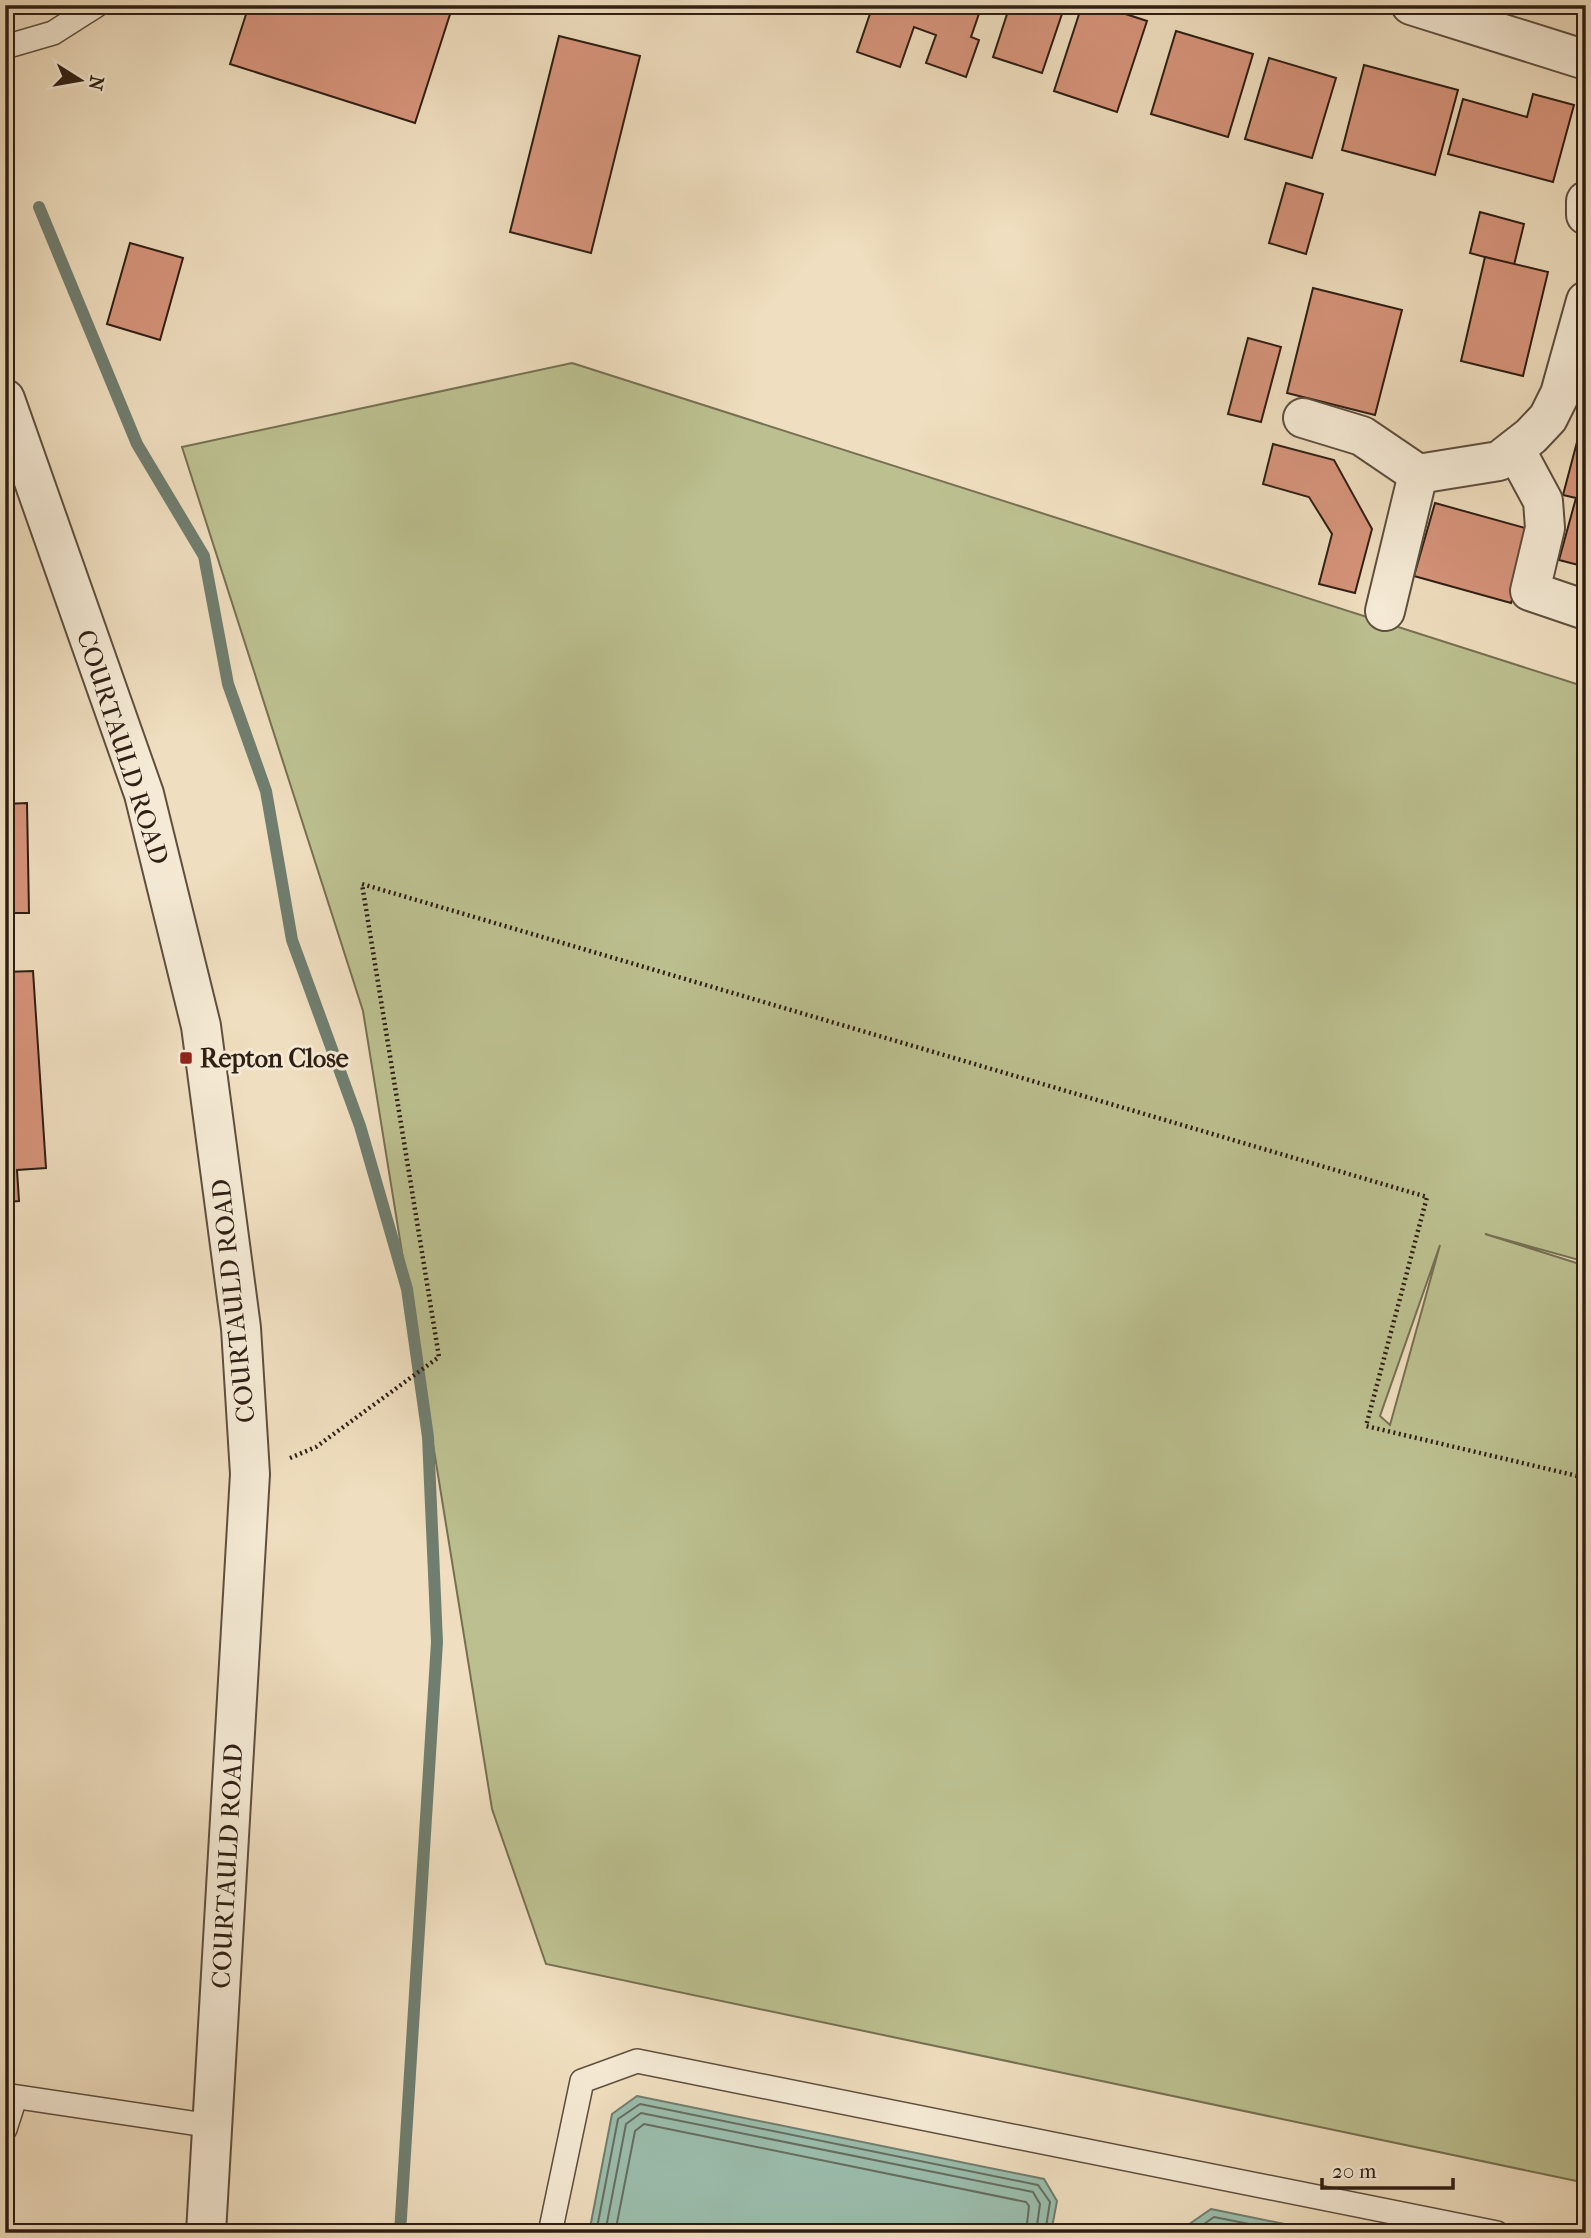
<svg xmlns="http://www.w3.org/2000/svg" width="1591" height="2238" font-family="'IM FELL French Canon',serif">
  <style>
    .green { fill: #bcc090; stroke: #767052; stroke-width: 2; fill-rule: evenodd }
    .water { fill: #9bbdac; stroke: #707e6f; stroke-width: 2 }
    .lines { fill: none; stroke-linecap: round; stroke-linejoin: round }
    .shore { stroke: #656e60; stroke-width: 2 }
    .stream { stroke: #707e6f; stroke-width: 12 }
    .building { fill: #d6947b; stroke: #2f1f14; stroke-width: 2 }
    .service-casing { stroke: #5f4f3f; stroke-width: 26 }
    .minor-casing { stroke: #5f4f3f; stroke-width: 42 }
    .tertiary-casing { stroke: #5f4f3f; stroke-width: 42 }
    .path { stroke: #2f1f14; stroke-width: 4.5; stroke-dasharray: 2 3.5; stroke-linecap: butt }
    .service { stroke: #f5ead5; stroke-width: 23 }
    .minor { stroke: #f5ead5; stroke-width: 38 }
    .tertiary { stroke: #f5ead5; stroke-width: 38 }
    .poi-dot { fill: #8f2418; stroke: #f5ead5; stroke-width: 2.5 }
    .labels { text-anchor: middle; stroke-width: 6; stroke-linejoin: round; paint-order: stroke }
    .street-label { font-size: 26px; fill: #2f1f14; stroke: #f5ead5 }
    .poi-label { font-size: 26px; font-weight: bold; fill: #2f1f14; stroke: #f5ead5; text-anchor: start }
  </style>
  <rect width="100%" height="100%" fill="#efdebf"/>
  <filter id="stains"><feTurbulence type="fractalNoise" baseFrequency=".00286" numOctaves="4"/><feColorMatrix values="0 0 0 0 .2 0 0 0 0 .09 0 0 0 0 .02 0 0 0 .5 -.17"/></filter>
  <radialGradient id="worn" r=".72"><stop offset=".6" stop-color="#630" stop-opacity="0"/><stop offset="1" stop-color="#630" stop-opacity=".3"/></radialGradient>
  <!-- green -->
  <path class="green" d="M572 363 1586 687V1262L1485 1234 1586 1266V2183L546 1964 492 1809 363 1011 182 447ZM1440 1245 1390 1425 1380 1416Z"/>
  <!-- water -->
  <g class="water">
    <path d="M637 2096 1044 2179 1057 2201 1051 2233H589L612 2114Z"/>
    <path d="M1211 2209 1329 2233H1184L1185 2227Z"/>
  </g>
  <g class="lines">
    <!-- shore -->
    <g class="shore">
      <path d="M596 2233 618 2119 640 2104 1038 2185 1050 2202 1045 2233"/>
      <path d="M605 2233 626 2124 641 2113 1033 2192 1040 2204 1036 2233"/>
      <path d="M615 2233 635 2131 644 2124 1026 2202 1029 2206 1026 2233"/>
      <path d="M1191 2233 1214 2217 1294 2233"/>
    </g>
    <!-- stream -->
    <path class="stream" d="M39 207 137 444 204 556 228 684 266 791 292 940 360 1126 407 1289 428 1437 437 1642 400 2233"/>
  </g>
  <!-- building -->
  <g class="building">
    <path d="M249 5H453L415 123 230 64Z"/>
    <path d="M873 5H982L971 37 979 40 966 77 926 63 936 35 914 27 900 67 857 52Z"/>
    <path d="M1010 5H1065L1042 73 993 57Z"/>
    <path d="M1082 5H1098L1147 21 1117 112 1054 91Z"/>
    <path d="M1176 31 1253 54 1228 137 1151 114Z"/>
    <path d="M559 36 640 56 591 253 510 232Z"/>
    <path d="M1269 58 1336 78 1312 158 1245 139Z"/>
    <path d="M1364 65 1458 90 1435 175 1342 150Z"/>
    <path d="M1533 94 1574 105 1553 182 1448 154 1463 99 1527 117Z"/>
    <path d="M1286 183 1323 194 1306 254 1269 243Z"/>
    <path d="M1480 212 1524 224 1514 265 1470 253Z"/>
    <path d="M130 243 183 258 160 340 107 324Z"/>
    <path d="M1485 257 1548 272 1523 376 1461 361Z"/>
    <path d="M1313 288 1402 310 1375 415 1287 393Z"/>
    <path d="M1248 338 1281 347 1261 422 1228 414Z"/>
    <path d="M1586 408V567L1559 560 1576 498 1563 495Z"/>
    <path d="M1273 444 1334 460 1372 529 1355 593 1319 584 1332 534 1309 497 1263 484Z"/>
    <path d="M1435 503 1532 530 1511 603 1414 576Z"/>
    <path d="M27 803 29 913H5V804Z"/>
    <path d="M33 971 46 1168 17 1170 19 1201 5 1202V972Z"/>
  </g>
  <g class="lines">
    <defs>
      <g id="service">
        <path d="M5 47 53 33 97 5"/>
        <path d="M5 2095 212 2126"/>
        <path d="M5 2129 15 2098"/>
        <path d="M550 2233 582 2081 637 2061 1497 2233"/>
      </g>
      <g id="minor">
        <path d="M1411 5 1586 60"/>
        <path d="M1586 201V215"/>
        <path d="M1303 418 1362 436 1418 474 1499 461 1531 436 1548 418 1560 394 1586 301"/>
        <path d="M1515 449 1543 501 1545 528 1530 591 1586 610"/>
        <path d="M1385 611 1418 474"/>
      </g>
      <path id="tertiary" d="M5 399 144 794 201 1026 241 1328 250 1474 206 2233"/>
    </defs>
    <!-- service casing -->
    <use href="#service" class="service-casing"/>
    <!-- minor casing -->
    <use href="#minor" class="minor-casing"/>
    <!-- tertiary casing -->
    <use href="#tertiary" class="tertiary-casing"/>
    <!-- path -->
    <path class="path" d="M290 1458 316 1447 439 1357 362 884 1427 1197 1366 1426 1586 1478"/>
    <!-- service -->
    <use href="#service" class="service"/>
    <!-- minor -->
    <use href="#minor" class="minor"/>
    <!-- tertiary -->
    <use href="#tertiary" class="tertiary"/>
  </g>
  <!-- markers -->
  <rect class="poi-dot" x="179" y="1051" width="14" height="14" rx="3.5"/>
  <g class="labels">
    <!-- street labels -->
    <g class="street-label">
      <text transform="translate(123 747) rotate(72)" y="9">COURTAULD ROAD</text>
      <text transform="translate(233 1301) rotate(-96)" y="9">COURTAULD ROAD</text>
      <text transform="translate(227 1866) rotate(-87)" y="9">COURTAULD ROAD</text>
    </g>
    <!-- poi labels -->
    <g class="poi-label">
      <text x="200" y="1067">Repton Close</text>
    </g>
  </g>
  <!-- margin -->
  <rect width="1591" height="2238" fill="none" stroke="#efdebf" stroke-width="28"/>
  <rect x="7" y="7" width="1577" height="2224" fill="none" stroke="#2f1f14" stroke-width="3.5"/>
  <rect x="14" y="14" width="1563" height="2210" fill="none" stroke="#2f1f14" stroke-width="2"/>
  <!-- north arrow -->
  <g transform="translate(80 80) rotate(101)" stroke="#f5ead5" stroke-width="5" paint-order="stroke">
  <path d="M0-5L12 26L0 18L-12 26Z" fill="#2f1f14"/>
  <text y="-10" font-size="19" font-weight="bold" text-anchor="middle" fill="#2f1f14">N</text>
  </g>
  <!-- scale -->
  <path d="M1322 2178v10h131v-10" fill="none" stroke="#2f1f14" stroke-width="3.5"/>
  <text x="1332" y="2178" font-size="21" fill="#2f1f14" stroke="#f5ead5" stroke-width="5" paint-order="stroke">20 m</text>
  <rect width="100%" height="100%" filter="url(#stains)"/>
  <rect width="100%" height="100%" fill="url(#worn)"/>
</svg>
